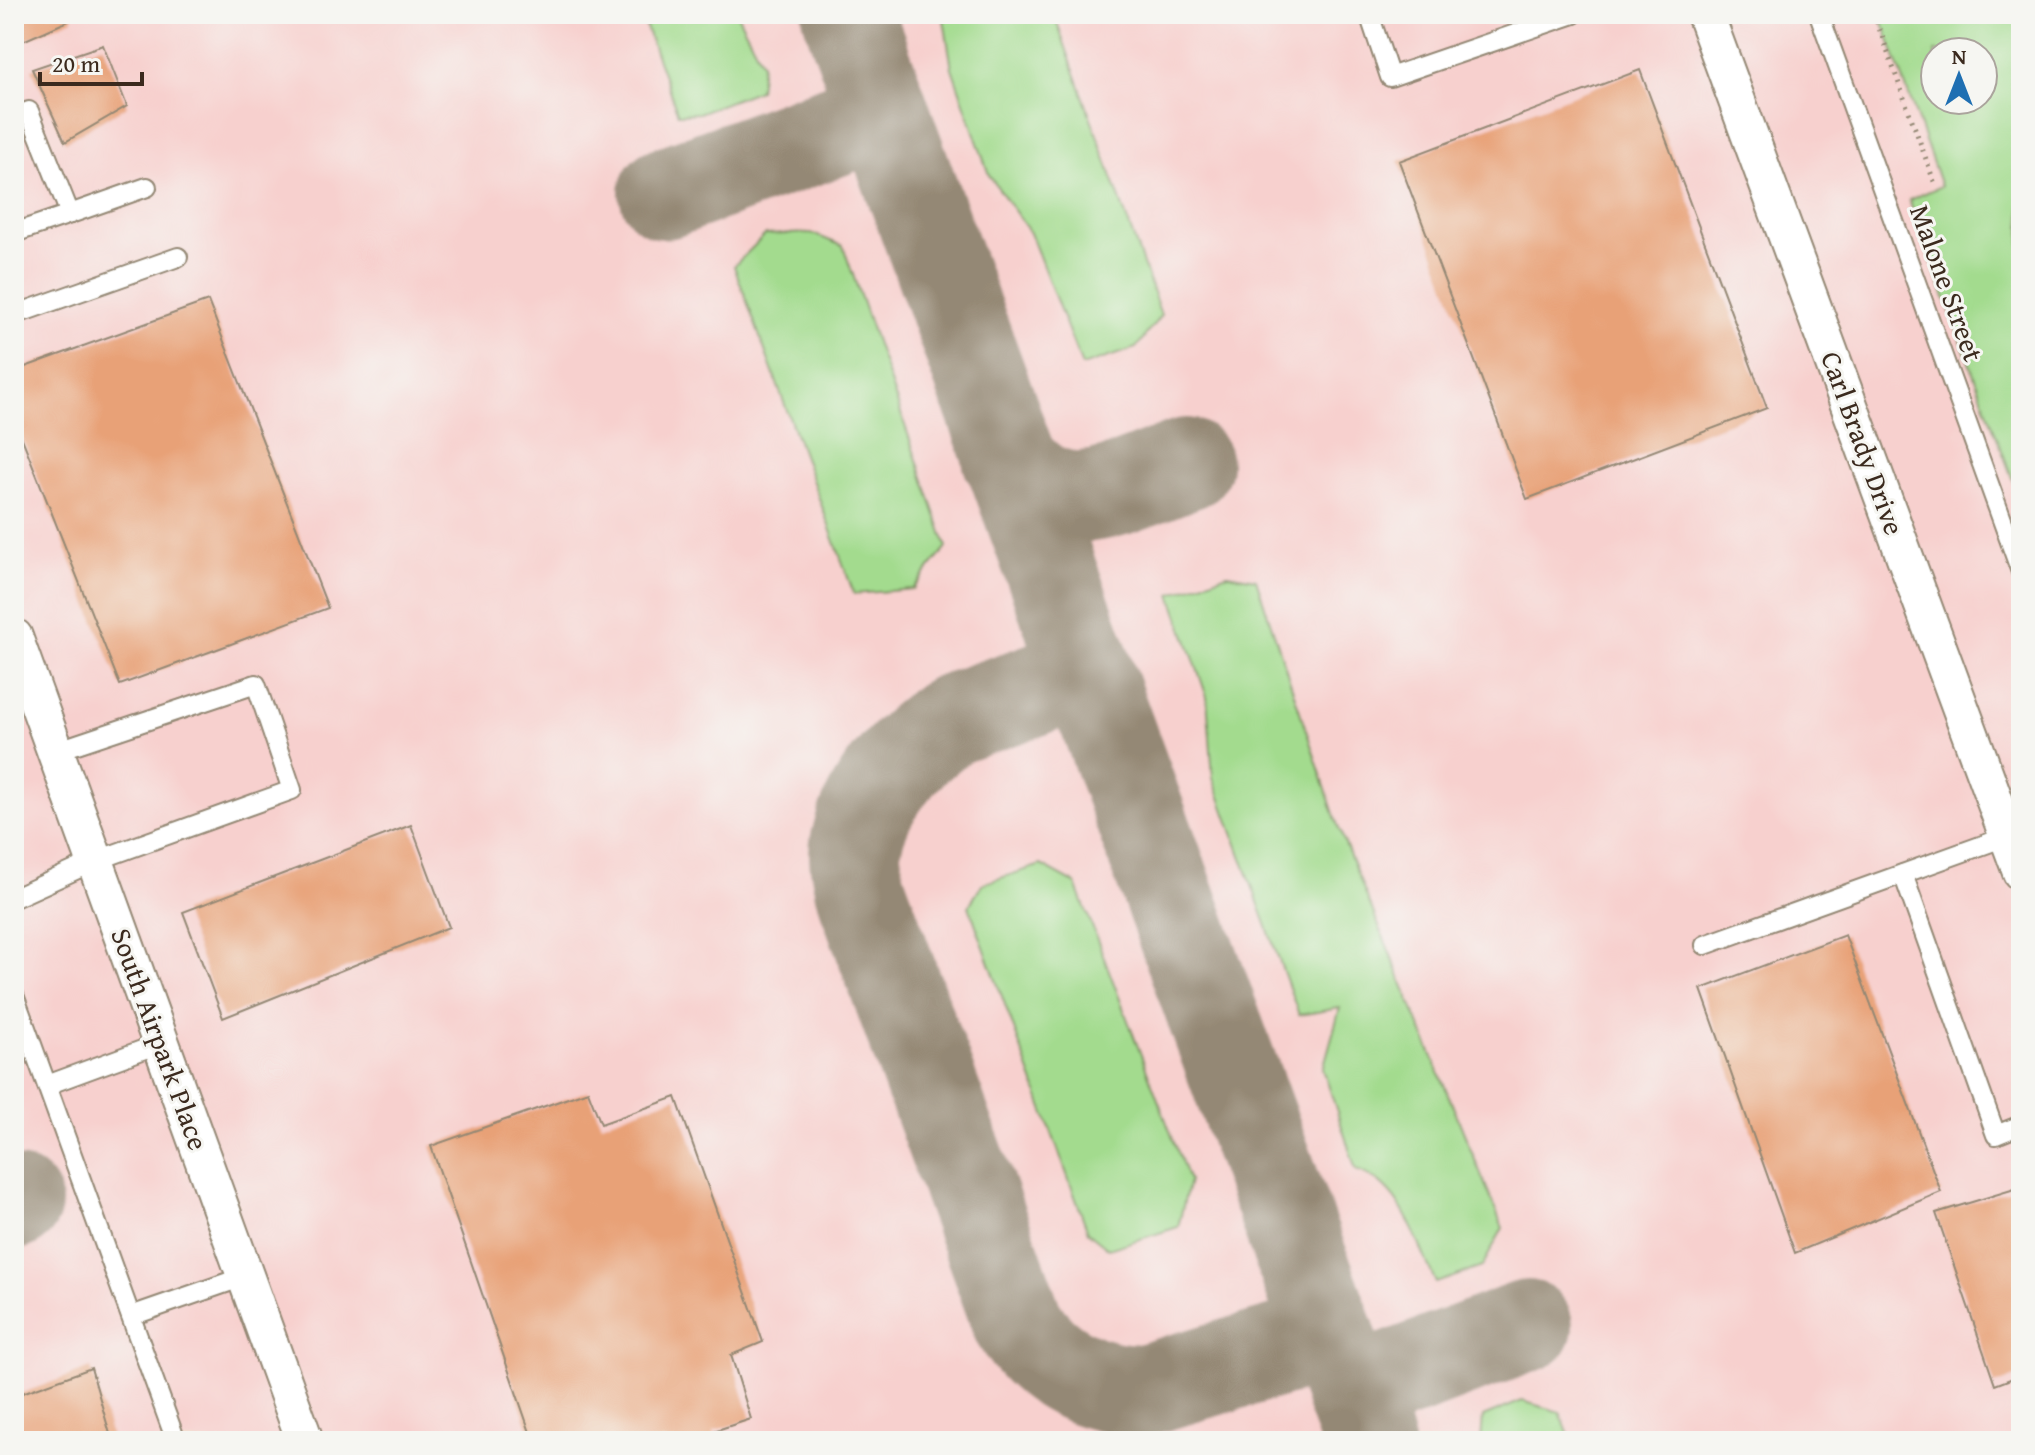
<svg xmlns="http://www.w3.org/2000/svg" width="2035" height="1455" font-family="'Gentium Book Plus',serif">
  <style>
    .built { fill: #f7d0ce; fill-rule: evenodd }
    .green { fill: #a3db8e; stroke: #6f8256; stroke-width: 2; fill-rule: evenodd }
    .lines { fill: none; stroke-linecap: round; stroke-linejoin: round }
    .taxiway { stroke: #948874; stroke-width: 92 }
    .building { fill: #e8a177 }
    .service-casing { stroke: #948874; stroke-width: 22 }
    .minor-casing { stroke: #948874; stroke-width: 40 }
    .path { stroke: #948874; stroke-width: 5; stroke-dasharray: 2 6; stroke-linecap: butt }
    .service { stroke: #fff; stroke-width: 18 }
    .minor { stroke: #fff; stroke-width: 36 }
    .labels { text-anchor: middle; stroke-width: 6; stroke-linejoin: round; paint-order: stroke }
    .street-label { font-size: 28px; fill: #3b2a1e; stroke: #f6f6f2 }
  </style>
  <rect width="100%" height="100%" fill="#f6f6f2"/>
  <filter id="ink" filterUnits="userSpaceOnUse"><feTurbulence type="fractalNoise" baseFrequency=".0125" numOctaves="2"/><feDisplacementMap in="SourceGraphic" scale="16" xChannelSelector="R" yChannelSelector="G"/><feConvolveMatrix kernelMatrix="1 2 1 2 8 2 1 2 1" color-interpolation-filters="sRGB"/></filter>
  <filter id="wash" filterUnits="userSpaceOnUse"><feTurbulence type="fractalNoise" baseFrequency=".006" numOctaves="4" result="noise"/><feDisplacementMap in="SourceGraphic" scale="32" xChannelSelector="R" yChannelSelector="G"/><feGaussianBlur stdDeviation="1.8" result="paint"/><feColorMatrix in="noise" values="0 0 0 0 0 0 0 0 0 0 0 0 0 0 0 0 0 1.4 0 .05"/><feComposite in="paint" operator="in"/></filter>
  <g filter="url(#wash)">
    <rect width="100%" height="100%" fill="#ece6ca"/>
    <!-- built -->
    <path class="built" d="M14 14H2021V1441H14ZM1935 52H1983V100H1935Z"/>
    <!-- green -->
    <g class="green">
      <path d="M641 14H737L762 63 759 90 699 113 678 114Z"/>
      <path d="M943 14H1054L1161 315 1136 348 1082 366 1030 233 989 175 952 68Z"/>
      <path d="M1880 14H2021V502L1909 200 1941 186ZM1983 52V100H1935V52Z"/>
      <path d="M811 233 843 246 947 547 913 589 854 594 734 266 765 235Z"/>
      <path d="M1227 574 1256 579 1339 829 1503 1228 1482 1267 1436 1283C1416 1241 1403 1185 1356 1170L1323 1069 1340 1008 1299 1015 1213 778 1207 697 1171 594Z"/>
      <path d="M1041 865 1076 884 1189 1181 1178 1227 1109 1249 1088 1232 969 906 982 884Z"/>
      <path d="M1522 1401 1560 1412 1571 1441H1481L1483 1417Z"/>
    </g>
    <g class="lines">
      <!-- taxiway -->
      <g class="taxiway">
        <path d="M848 14 1368 1441"/>
        <path d="M665 193 882 113"/>
        <path d="M1008 458C1060 527 1120 488 1186 464"/>
        <path d="M1086 672 949 720C907 750 867 791 856 844 853 858 858 874 860 888L1018 1323C1044 1368 1092 1390 1143 1390L1330 1336"/>
        <path d="M14 1204 16 1203"/>
        <path d="M1351 1393 1527 1326"/>
      </g>
    </g>
    <g id="blocks">
      <!-- building -->
      <g class="building">
        <path d="M14 14H71L73 19 14 45Z"/>
        <path d="M103 45 127 106 65 142 32 69Z"/>
        <path d="M1640 70 1767 408 1527 499 1399 161Z"/>
        <path d="M208 301 328 608 120 685 14 418V371Z"/>
        <path d="M411 825 449 927 223 1018 183 912Z"/>
        <path d="M1845 935 1941 1192 1795 1253 1701 989Z"/>
        <path d="M588 1091 601 1124 676 1097 763 1342 731 1355 751 1419 714 1431 717 1441H533L431 1146Z"/>
        <path d="M2021 1187V1375L1995 1385 1936 1213Z"/>
        <path d="M91 1368 112 1441H14V1396Z"/>
      </g>
    </g>
  </g>
  <g filter="url(#ink)">
    <use href="#blocks" fill-opacity="0" stroke="#948874" stroke-width="2"/>
    <g class="lines">
      <defs>
        <g id="service">
          <path d="M1369 14 1390 77 1574 14"/>
          <path d="M1819 14 2021 572"/>
          <path d="M14 117 29 111 70 214 14 233"/>
          <path d="M70 214 147 187"/>
          <path d="M14 315 178 257"/>
          <path d="M1903 874 1996 1135 2021 1125"/>
          <path d="M14 898 95 861 292 790 256 684 56 751"/>
          <path d="M1705 945 2008 836"/>
          <path d="M14 995 176 1441"/>
          <path d="M47 1085 161 1043"/>
          <path d="M131 1316 246 1276"/>
        </g>
        <g id="minor">
          <path d="M1705 14 2021 872"/>
          <path d="M14 637 305 1441"/>
        </g>
      </defs>
      <!-- service casing -->
      <use href="#service" class="service-casing"/>
      <!-- minor casing -->
      <use href="#minor" class="minor-casing"/>
      <!-- path -->
      <path class="path" d="M1874 14 1936 187"/>
      <!-- service -->
      <use href="#service" class="service"/>
      <!-- minor -->
      <use href="#minor" class="minor"/>
    </g>
  </g>
  <g class="labels">
    <!-- street labels -->
    <g class="street-label">
      <text transform="translate(1947 283) rotate(70)" y="10">Malone Street</text>
      <text transform="translate(1863 443) rotate(70)" y="10">Carl Brady Drive</text>
      <text transform="translate(160 1039) rotate(70)" y="10">South Airpark Place</text>
    </g>
  </g>
  <!-- margin -->
  <rect width="2035" height="1455" fill="none" stroke="#f6f6f2" stroke-width="48"/>
  <!-- north arrow -->
  <g transform="translate(1959 76)"><circle r="38" fill="#f6f6f2" stroke="#aba49d" stroke-width="2"/>
  <path d="M0-6L14 30L0 20L-14 30Z" fill="#1f6fb2"/>
  <text y="-12" font-size="22" font-weight="bold" text-anchor="middle" fill="#3b2a1e">N</text>
  </g>
  <!-- scale -->
  <path d="M40 72v12h102v-12" fill="none" stroke="#3b2a1e" stroke-width="4"/>
  <text x="52" y="72" font-size="24" fill="#3b2a1e" stroke="#f6f6f2" stroke-width="6" paint-order="stroke">20 m</text>
</svg>
